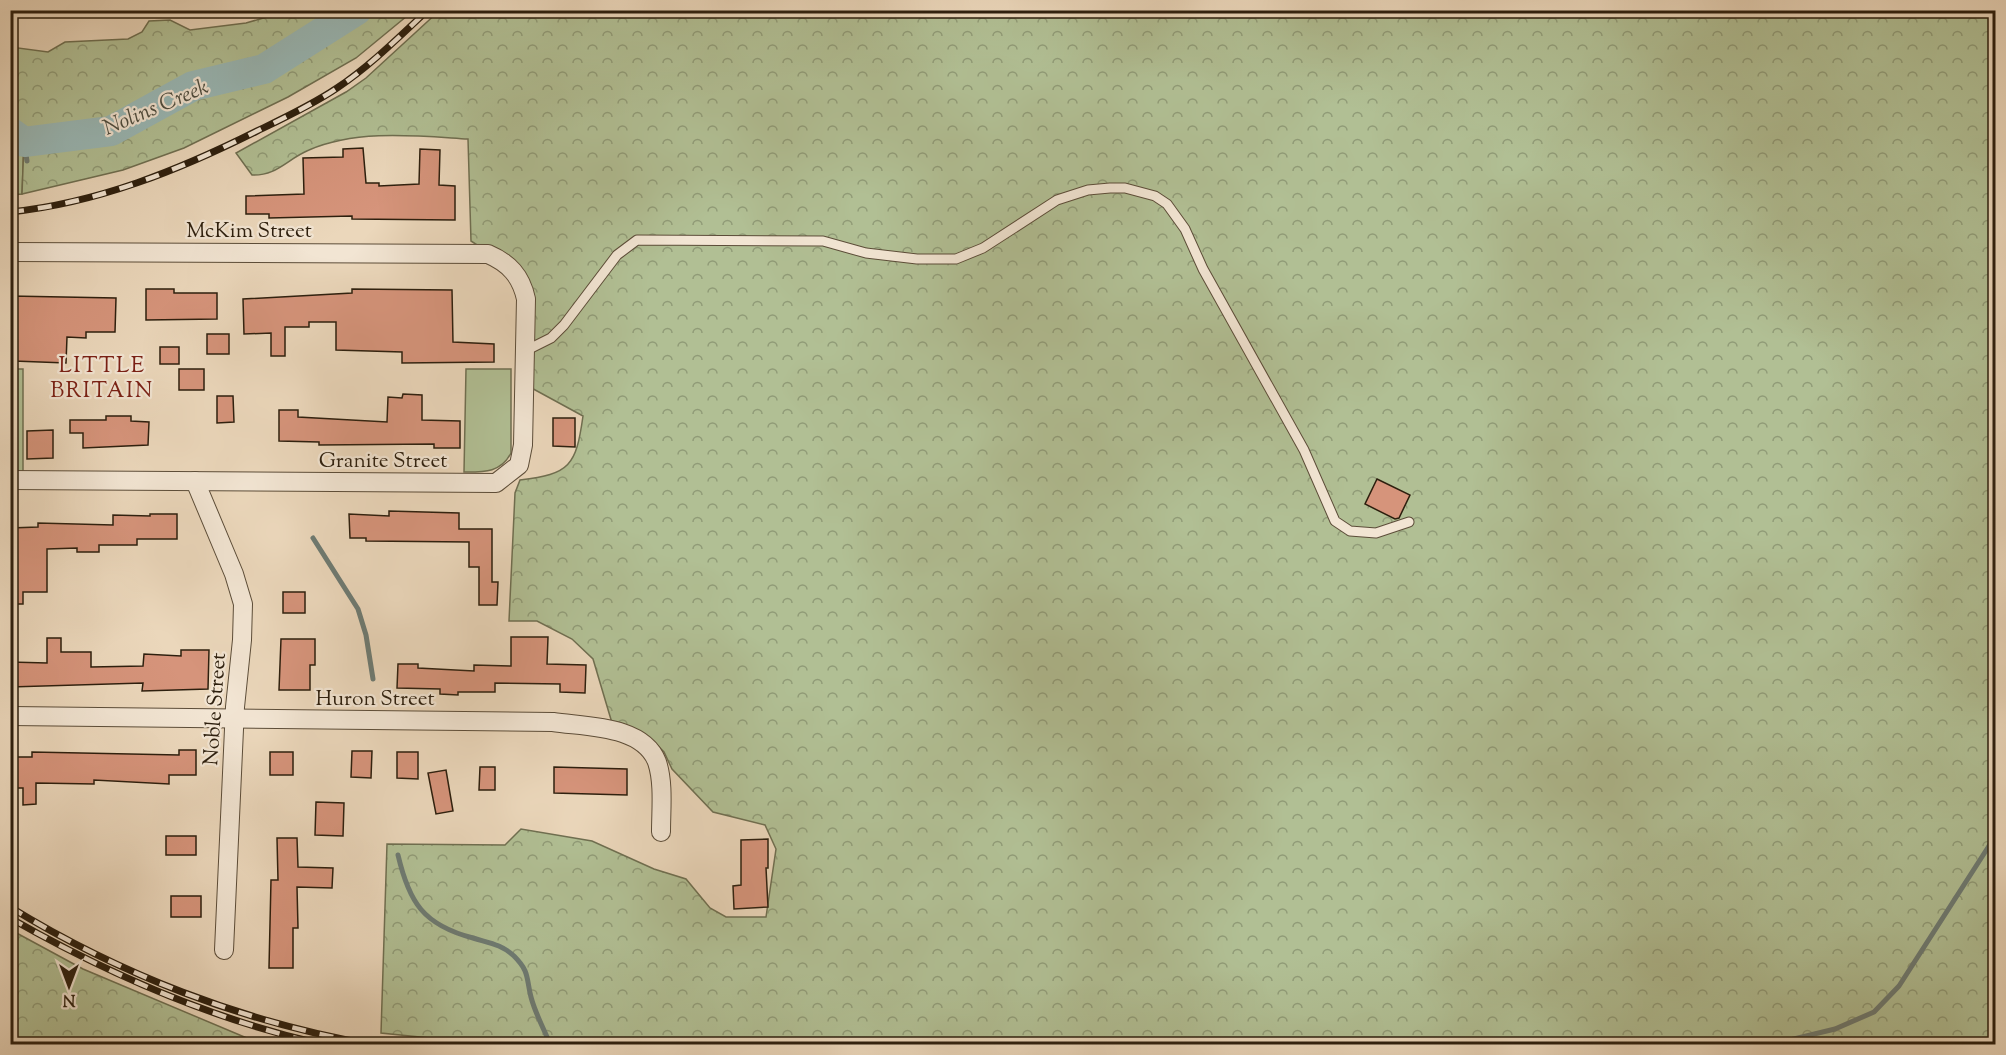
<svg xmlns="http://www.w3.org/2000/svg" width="2006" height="1055" font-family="'Sorts Mill Goudy',serif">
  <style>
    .green { fill: #b1bf94; stroke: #6f6f51; stroke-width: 1.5 }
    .forest { fill: url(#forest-crowns); stroke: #6f6f51; stroke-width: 1.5 }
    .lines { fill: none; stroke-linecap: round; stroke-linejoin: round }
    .stream { stroke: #6e7b73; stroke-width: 5 }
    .river { stroke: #99b8b6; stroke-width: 30 }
    .building { fill: #d6947b; stroke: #2d1f0e; stroke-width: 1.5 }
    .lane-casing { stroke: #5c4d39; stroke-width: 11 }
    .street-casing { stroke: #5c4d39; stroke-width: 20 }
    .lane { stroke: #f2e5d3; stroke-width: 9 }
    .street { stroke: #f2e5d3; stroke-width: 18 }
    .rail-casing { stroke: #2d1f0e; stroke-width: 7 }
    .rail { stroke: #f2e5d3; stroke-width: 4.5; stroke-dasharray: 14; stroke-linecap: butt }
    .labels { text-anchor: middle; stroke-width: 4.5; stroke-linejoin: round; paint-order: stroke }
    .street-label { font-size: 21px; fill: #2d1f0e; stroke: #f2e5d3 }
    .water-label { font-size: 22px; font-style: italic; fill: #4d4d40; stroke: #f2e5d3 }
    .neighbourhood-label { font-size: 22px; letter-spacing: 1.5px; fill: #7a1f14; stroke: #f2e5d3 }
  </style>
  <defs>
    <pattern id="forest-crowns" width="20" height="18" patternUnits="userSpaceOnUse" patternTransform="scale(1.5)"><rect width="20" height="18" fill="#b1bf94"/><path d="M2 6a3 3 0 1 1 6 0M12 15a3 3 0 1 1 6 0" fill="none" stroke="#909b77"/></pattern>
  </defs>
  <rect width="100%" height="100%" fill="#ebd7bb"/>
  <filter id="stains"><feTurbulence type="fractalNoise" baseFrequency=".00333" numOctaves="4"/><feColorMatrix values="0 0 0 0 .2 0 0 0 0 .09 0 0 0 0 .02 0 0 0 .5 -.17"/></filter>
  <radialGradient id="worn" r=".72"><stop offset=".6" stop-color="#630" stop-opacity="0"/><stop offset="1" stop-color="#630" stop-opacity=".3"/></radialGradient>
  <!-- green -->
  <g class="green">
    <path d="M10 131 24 141 22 194 11 195Z"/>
    <rect x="11" y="369" width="12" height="110"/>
    <path d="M466 369H511V453C501 473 483 472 464 472Z"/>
  </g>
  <!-- forest -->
  <g class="forest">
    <path d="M288 11H413L356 58 288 97 184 148 123 170 22 194 24 141 11 131V47L48 52 65 42 128 39 142 32 149 21 170 20 190 30 246 23Z"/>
    <path d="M439 11H1995V1044H488L381 1033 387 844 505 845 521 829 592 841 654 869 686 879 710 908 726 917H766L776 849 765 825 713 812 672 769 664 752 654 742 615 733 593 659 572 639 537 621H509L515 493 520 480C570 474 576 466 583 416L526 385 528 297 488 252 471 241 468 139C418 136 357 129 309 150 287 159 277 176 252 175L236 153 346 92 366 78Z"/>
    <path d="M11 930 83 969 261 1044H11Z"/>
  </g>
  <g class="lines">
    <!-- stream -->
    <g class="stream">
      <path d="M24 142 27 161"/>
      <path d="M313 538 358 609 366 635 373 679"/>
      <path d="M398 855C409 902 423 925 473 938 489 943 501 944 514 956 530 972 526 978 531 997 535 1013 544 1029 550 1044"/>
      <path d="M1773 1044 1835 1029 1874 1012 1899 986 1996 835"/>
    </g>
    <!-- river -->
    <path class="river" d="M10 132 24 142 111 131 193 86 264 69 357 10"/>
  </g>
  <!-- building -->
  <g class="building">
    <path d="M363 148 366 183H379V186L419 184 420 149 440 150 439 185 455 186V220L352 219V216L269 218V214H246V196L304 194 303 158 343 157V149Z"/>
    <path d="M146 289H174V293H217V319L146 320Z"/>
    <path d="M352 289 452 290 453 342 494 344V362L402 363V352L336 350V322H309V327H285V356H271V333L244 334 243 299 352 293Z"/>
    <path d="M10 296 116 298 115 332H86V338L67 337 66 363 14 361Z"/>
    <rect x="207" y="334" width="22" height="20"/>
    <rect x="160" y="347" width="19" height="17"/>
    <rect x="179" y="369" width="25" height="21"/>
    <path d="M403 394 422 395V420L460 421V448H434V444L319 445V442L279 441V410H298V417L387 422 388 397 402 398Z"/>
    <path d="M217 396H233L234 422 217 423Z"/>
    <path d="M106 416H131V421L149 422 148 445 83 448V433H70V420H106Z"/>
    <path d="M553 418H575V447L553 446Z"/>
    <path d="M53 430V458L27 459V431Z"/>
    <path d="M1377 479 1410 495 1399 518 1395 519 1365 504Z"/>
    <path d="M389 511 459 513V529H492V582H498L497 605H479V567H469V542L366 541V538H350L349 514 389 516Z"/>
    <path d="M150 514H177V539H137V545H99V552H77V548L47 549V592H23V604H10V528L38 527V523L113 525V515L150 516Z"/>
    <rect x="283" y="592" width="22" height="21"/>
    <path d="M511 637H548L547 664 586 665 585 693 560 692V684L495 683V692H458V695L440 694V689L397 688 398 664H418V668L474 671V665L511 666Z"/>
    <path d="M47 638H61V652H91V667L143 666 144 654 181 656V650H209L208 689 142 691 143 683 10 687V662L47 663Z"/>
    <path d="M281 639H315V665H310V690H279Z"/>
    <path d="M179 750H196V775H169V784L94 780V784L36 783V804L23 805V788H10V757H32V752L179 755Z"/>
    <path d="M352 751H372L371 778 351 777Z"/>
    <rect x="270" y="752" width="23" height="23"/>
    <path d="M397 752H418V779L397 778Z"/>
    <path d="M480 767H495V790H479Z"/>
    <path d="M554 767 627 769V795L554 793Z"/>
    <path d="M446 770 453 811 436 814 428 773Z"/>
    <path d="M316 802 344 803 343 836 315 835Z"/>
    <rect x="166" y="836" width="30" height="19"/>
    <path d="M277 838H297L298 867 333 868 332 888 297 887 298 928H293V968H269L271 880H278Z"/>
    <path d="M768 839V868H766L768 907 734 909 733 886 741 885V840Z"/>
    <rect x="171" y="896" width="30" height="21"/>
  </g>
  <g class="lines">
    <defs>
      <path id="lane" d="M525 351 551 338 564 325 617 255 637 240 823 241 866 253 917 259H956L983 248 1057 200 1088 190 1110 188H1125L1155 196 1167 204 1185 229 1203 269 1304 450 1335 521 1350 531 1376 533 1409 522"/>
      <g id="street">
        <path d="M10 252 488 254C509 263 521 276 526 299L523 445 519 465 496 483 10 480"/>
        <path d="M195 481 234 574 243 604 242 640 235 707 224 950"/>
        <path d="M10 716 553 722C586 727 643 725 657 762 664 783 661 810 661 832"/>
      </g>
    </defs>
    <!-- lane casing -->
    <use href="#lane" class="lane-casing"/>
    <!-- street casing -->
    <use href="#street" class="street-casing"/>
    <!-- lane -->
    <use href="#lane" class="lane"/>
    <!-- street -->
    <use href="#street" class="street"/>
    <defs>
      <g id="rail">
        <path d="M10 212C98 203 179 170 257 131 284 118 312 105 337 88 370 66 399 37 428 10"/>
        <path d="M10 907C119 974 243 1022 369 1044"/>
        <path d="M10 918C108 974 211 1019 321 1044"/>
      </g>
    </defs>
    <!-- rail casing -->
    <use href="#rail" class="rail-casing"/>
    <!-- rail -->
    <use href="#rail" class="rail"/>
  </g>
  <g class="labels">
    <!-- street labels -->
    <g class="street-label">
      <text x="249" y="237">McKim Street</text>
      <text x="383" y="467">Granite Street</text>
      <text x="375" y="705">Huron Street</text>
      <text transform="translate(214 709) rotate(-86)" y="7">Noble Street</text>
    </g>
    <!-- water labels -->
    <g class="water-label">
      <text transform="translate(155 106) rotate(-23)" y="8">Nolins Creek</text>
    </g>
    <!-- neighbourhood labels -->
    <g class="neighbourhood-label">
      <text x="102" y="372">LITTLE<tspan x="102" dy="25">BRITAIN</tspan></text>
    </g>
  </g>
  <!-- margin -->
  <rect width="2006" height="1055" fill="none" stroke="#ebd7bb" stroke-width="36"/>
  <rect x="12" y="12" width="1982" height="1031" fill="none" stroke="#2d1f0e" stroke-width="3"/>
  <rect x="18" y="18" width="1970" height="1019" fill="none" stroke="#2d1f0e" stroke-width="1.5"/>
  <!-- north arrow -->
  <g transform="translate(69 986) rotate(180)" stroke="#f2e5d3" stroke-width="4.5" paint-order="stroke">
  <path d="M0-4.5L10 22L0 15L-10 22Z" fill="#2d1f0e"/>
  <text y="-9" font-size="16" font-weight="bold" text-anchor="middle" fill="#2d1f0e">N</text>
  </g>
  <rect width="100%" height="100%" filter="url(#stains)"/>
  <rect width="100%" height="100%" fill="url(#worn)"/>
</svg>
